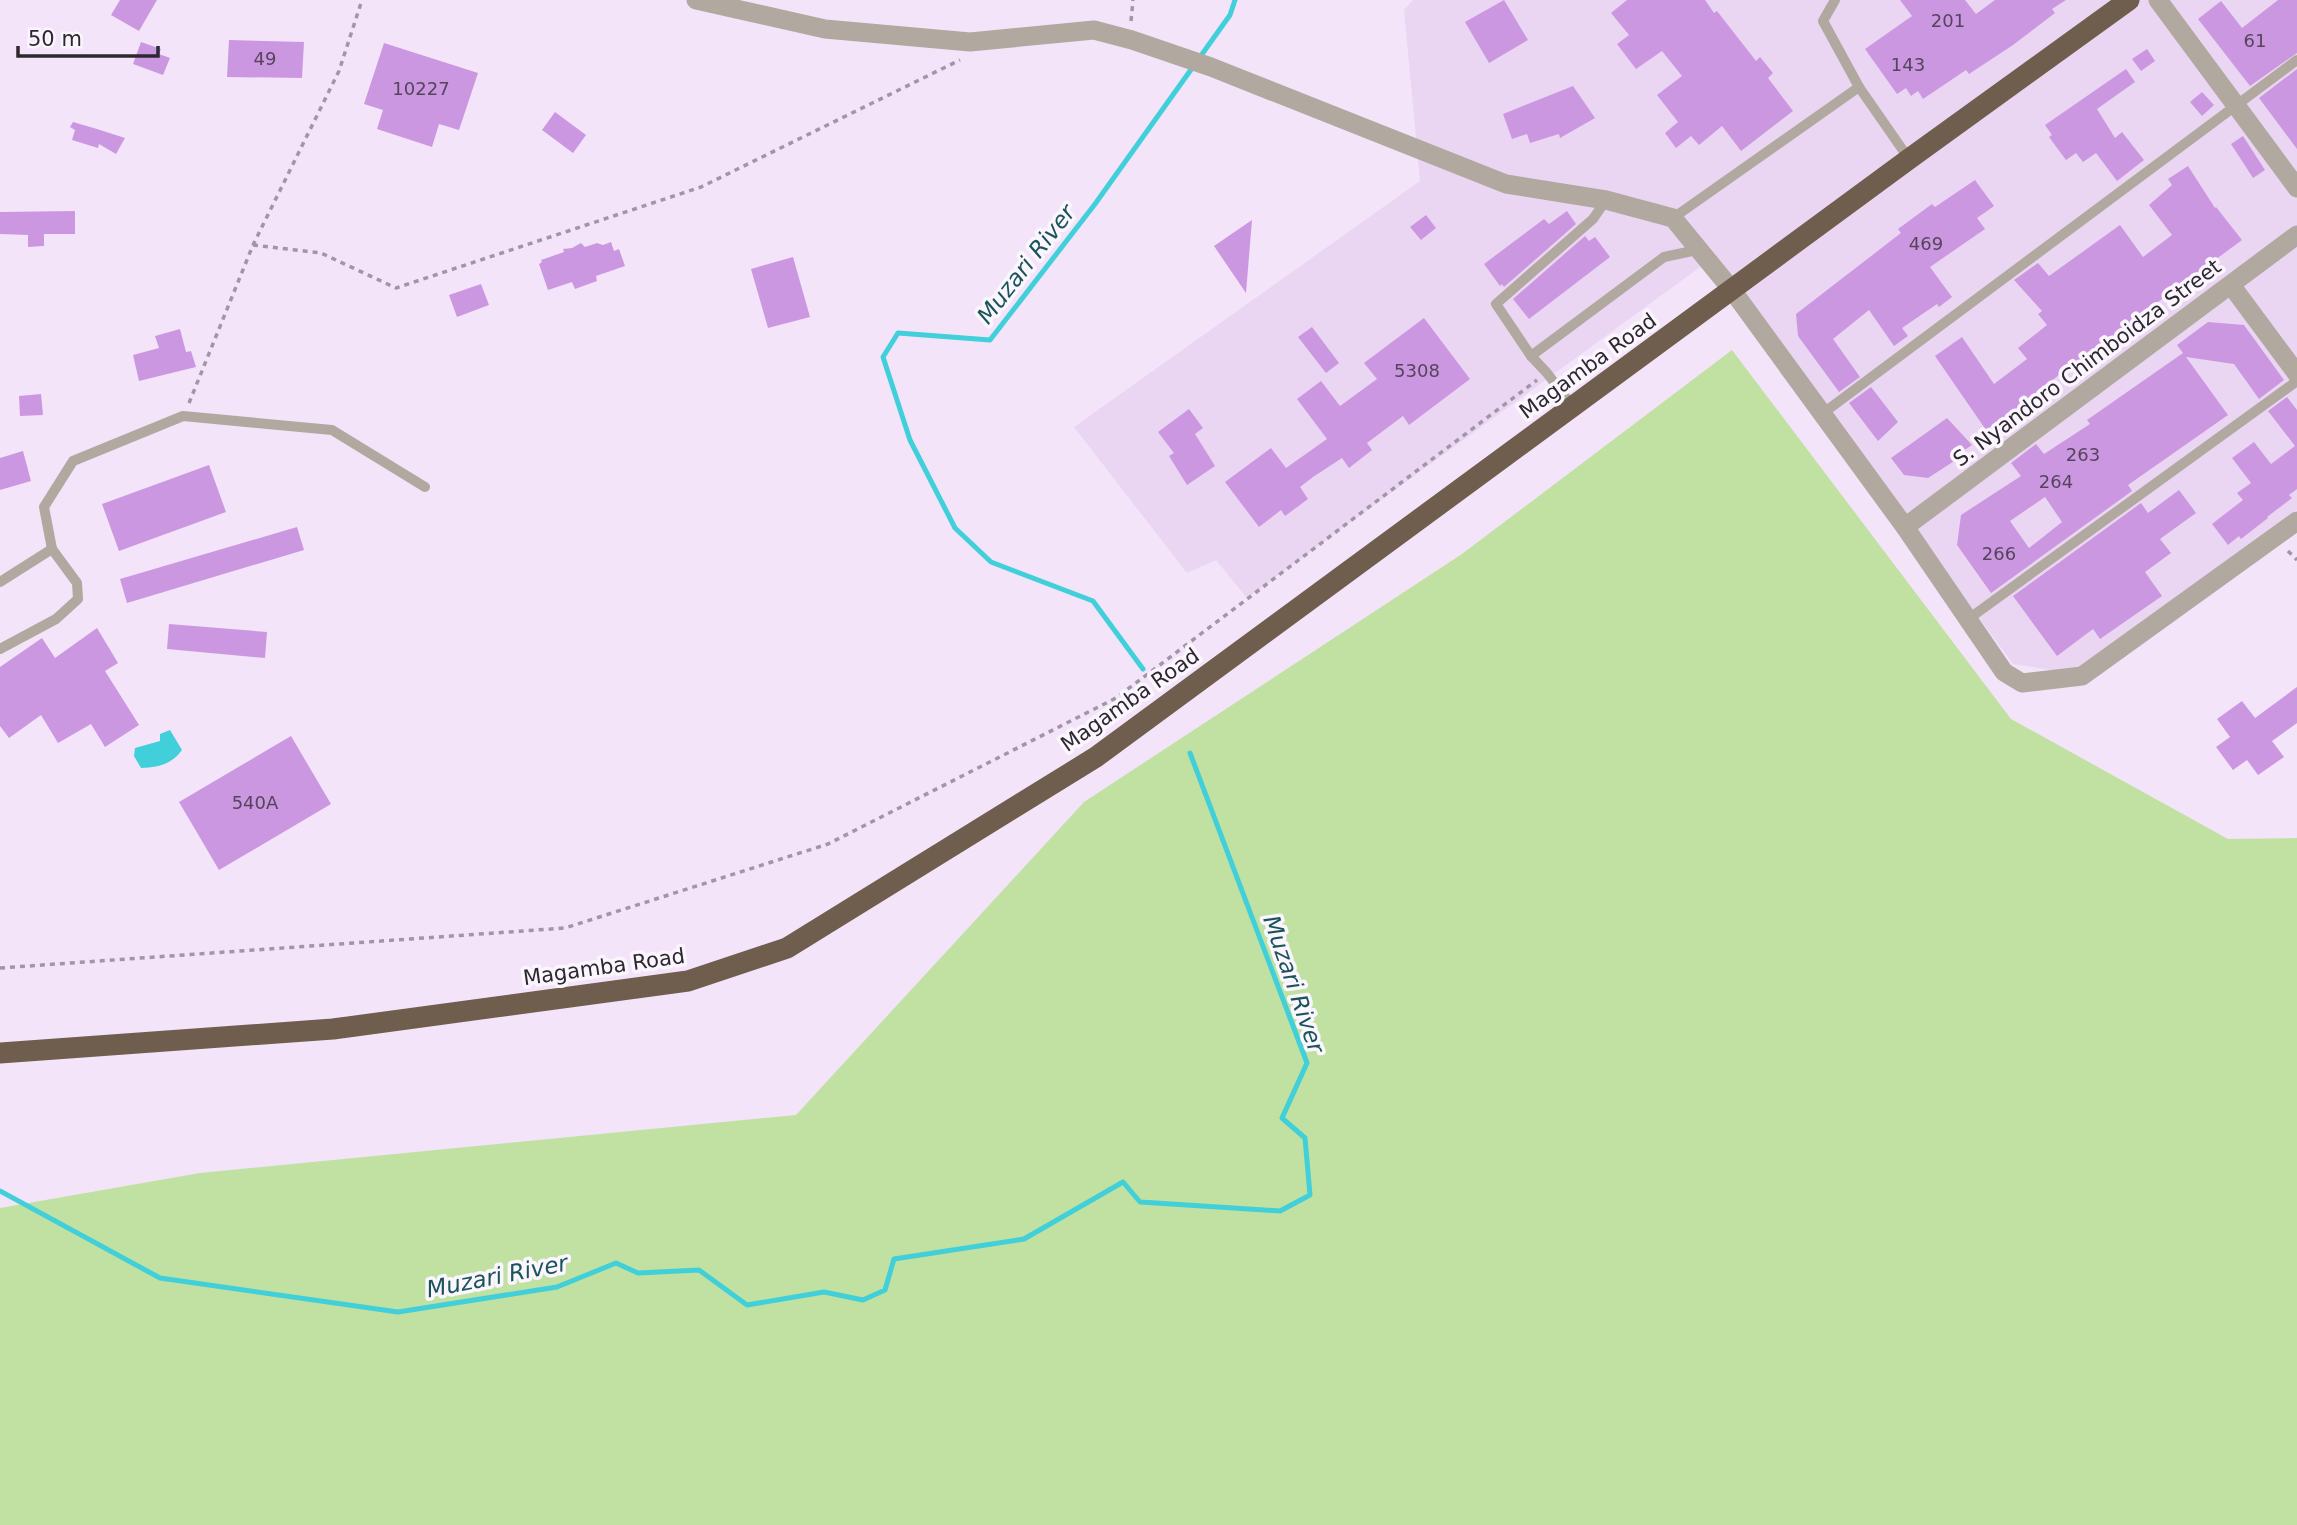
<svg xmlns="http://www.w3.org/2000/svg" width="2297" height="1525" font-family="'DejaVu Sans',sans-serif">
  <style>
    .built { fill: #ead6f2 }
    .green { fill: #c0e1a1 }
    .water { fill: #41cfd9 }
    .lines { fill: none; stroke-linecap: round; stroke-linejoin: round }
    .stream { stroke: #41cfd9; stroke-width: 5 }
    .building { fill: #cc97e1; fill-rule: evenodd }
    .path { stroke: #a196a6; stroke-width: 3.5; stroke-dasharray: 5 5; stroke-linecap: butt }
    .lane { stroke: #b1a8a0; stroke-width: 10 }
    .street { stroke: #b1a8a0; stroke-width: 19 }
    .highway { stroke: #6f5d4d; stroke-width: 21 }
    .labels { text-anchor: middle; stroke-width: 7; stroke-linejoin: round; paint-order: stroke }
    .number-label { font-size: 18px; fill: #55445c }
    .street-label { font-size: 21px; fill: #2d2830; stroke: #fbf5fe }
    .water-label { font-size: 23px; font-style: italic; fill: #195458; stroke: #fbf5fe }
  </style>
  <rect width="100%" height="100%" fill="#f3e4fa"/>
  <!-- built -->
  <path class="built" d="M1413 0H2297V510L2070 673 2013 664 1714 257 1247 598 1216 560 1187 573 1074 427 1420 181 1404 10Z"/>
  <!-- green -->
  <path class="green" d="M1732 350 2011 719 2228 839 2297 838V1525H0V1208L200 1173 796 1115 1084 802 1462 554Z"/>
  <!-- water -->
  <path class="water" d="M170 730 182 750C171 765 158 767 141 768L134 756 135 748 160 741V734Z"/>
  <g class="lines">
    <!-- stream -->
    <g class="stream">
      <path d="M1143 669 1093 601 991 562 955 528 910 440 883 357 898 333 990 340 1095 204 1230 15 1235 0"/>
      <path d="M0 1191 160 1278 398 1312 557 1287 616 1263 638 1273 699 1270 747 1305 824 1292 863 1300 885 1290 894 1259 1024 1239 1123 1182 1140 1202 1280 1211 1310 1195 1305 1138 1282 1118 1307 1063 1190 753"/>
    </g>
  </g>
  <!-- building -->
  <g class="building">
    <path d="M120 0H157L139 31 111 15Z"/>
    <path d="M1504 0 1528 40 1489 63 1465 22Z"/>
    <path d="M1627 0H1705L1714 13 1717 11 1756 61 1760 57 1773 73 1768 78 1793 111 1741 151 1722 126 1699 145 1691 136 1676 148 1665 133 1678 122 1657 95 1682 76 1662 51 1636 69 1617 44 1629 35 1611 13Z"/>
    <path d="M1900 0H1965L1976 14 1995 0H2066L2052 9 2055 13 2013 45 1969 74 1966 70 1923 99 1918 91 1911 96 1906 88 1897 94 1865 49 1912 16Z"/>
    <path d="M2278 0H2297V53L2250 86 2198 19 2221 1 2242 28Z"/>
    <path d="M229 40 304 42 302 78 227 77Z"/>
    <path d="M141 42 161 49 159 54 170 58 163 75 133 64Z"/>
    <path d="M384 43 478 73 459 130 439 124 432 147 377 129 383 110 364 104Z"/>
    <path d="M2147 49 2155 61 2141 71 2132 59Z"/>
    <path d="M2126 69 2135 82 2097 109 2115 138 2122 132 2144 160 2117 181 2096 153 2083 162 2076 153 2066 160 2049 137 2052 135 2045 125Z"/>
    <path d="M2297 69V149L2259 98Z"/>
    <path d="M1573 86 1595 118 1560 138 1559 134 1530 143 1527 134 1512 139 1503 114Z"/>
    <path d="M2202 92 2214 105 2202 116 2190 102Z"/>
    <path d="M555 112 586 135 573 153 542 130Z"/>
    <path d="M73 122 97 129 125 138 116 154 99 144 98 148 72 140 75 130 70 127Z"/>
    <path d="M2243 136 2265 170 2253 178 2231 144Z"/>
    <path d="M2188 166 2215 208 2216 207 2242 240 2158 302 2160 305 2099 350 2077 367 2074 363 2045 386 2046 388 1986 430 1935 356 1962 337 1994 384 2027 359 2018 348 2047 325 2038 314 2042 311 2014 280 2038 263 2049 276 2120 225 2143 257 2172 235 2149 205 2172 185 2168 179Z"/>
    <path d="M1975 180 1994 206 1977 218 1985 229 1930 267 1952 297 1939 307 1937 304 1902 328 1908 336 1894 346 1869 310 1833 339 1860 377 1839 392 1798 336 1796 314 1901 233 1898 229 1932 204 1935 207Z"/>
    <path d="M75 211V234H44V246L28 247V235L0 234V212Z"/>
    <path d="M1567 211 1576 224 1504 287 1502 284 1500 286 1484 264 1544 219 1549 224Z"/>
    <path d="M1426 215 1436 228 1421 240 1410 227Z"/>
    <path d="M1252 220 1246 293 1214 246Z"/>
    <path d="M1585 236 1589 241 1595 237 1610 257 1529 319 1513 299Z"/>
    <path d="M611 242 614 251 619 249 625 266 596 276 597 281 575 289 572 282 548 290 539 264 542 262 541 260 564 252 563 249 572 248 581 243 585 247 597 243 603 245Z"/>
    <path d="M793 257 810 317 768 328 751 269Z"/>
    <path d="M481 284 489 305 457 317 449 295Z"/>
    <path d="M1424 318 1470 379 1409 425 1403 416 1367 443 1372 450 1349 468 1342 458 1313 477 1300 487 1308 499 1285 516 1281 510 1259 527 1225 482 1271 448 1286 468 1327 439 1297 399 1321 381 1340 406 1377 379 1364 363Z"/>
    <path d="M2208 322 2244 325 2284 380 2259 399 2234 364 2186 357 2228 415 2128 485 2132 491 1991 593 1957 545 1961 515 2021 476 2011 463 2036 444 2044 454 2090 424 2087 420 2183 353 2177 345ZM2045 497 2062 522 2029 548 2010 521Z"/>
    <path d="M1312 327 1339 363 1326 373 1298 337Z"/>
    <path d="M180 329 186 352 191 351 196 367 139 381 133 355 159 348 155 336Z"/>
    <path d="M1871 387 1898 422 1878 441 1849 403Z"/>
    <path d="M41 394 43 415 20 416 19 396Z"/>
    <path d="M2287 397 2297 410V489L2289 495 2292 498 2267 517 2268 518 2241 539 2239 536 2228 545 2212 524 2243 500 2237 493 2251 483 2232 458 2254 442 2271 464 2295 446 2268 411Z"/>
    <path d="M1189 409 1203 428 1195 434 1215 466 1187 485 1169 456 1174 453 1158 432Z"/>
    <path d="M1947 418 1972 445 1963 451 1965 454 1928 478 1904 475 1891 458Z"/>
    <path d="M23 451 31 481 0 490V458Z"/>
    <path d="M209 465 226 512 119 551 102 504Z"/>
    <path d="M2179 490 2196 513 2160 539 2171 553 2145 572 2162 596 2100 639 2093 629 2057 656 2013 596 2141 503 2148 513Z"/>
    <path d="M297 527 304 550 127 603 120 579Z"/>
    <path d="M169 624 267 632 265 658 167 649Z"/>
    <path d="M97 628 118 663 105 671 139 725 105 747 91 724 58 743 41 715 9 738 0 726V667L42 638 55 658Z"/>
    <path d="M2297 687V723L2272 741 2284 757 2258 775 2247 760 2233 770 2216 747 2230 737 2217 719 2242 701 2255 718Z"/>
    <path d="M291 736 331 804 219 870 179 802Z"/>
  </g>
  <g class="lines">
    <!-- path -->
    <g class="path">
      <path d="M1131 21 1133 0"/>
      <path d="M253 245 321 253 396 288 701 187 960 60"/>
      <path d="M189 403 253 245 339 71 362 0"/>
      <path d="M2288 551 2297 560"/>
      <path d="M0 968 565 928 828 844 1116 698 1537 380"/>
    </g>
    <!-- lane -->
    <g class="lane">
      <path d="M1835 0 1823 21 1859 87 1909 159"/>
      <path d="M1673 218 1859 87"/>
      <path d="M1531 356 1496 304 1593 219 1606 200"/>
      <path d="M1573 407 1547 373 1531 356 1664 257 1697 250"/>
      <path d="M1822 414 2297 60"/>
      <path d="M0 582 52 549"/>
      <path d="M1967 620 2297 381"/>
      <path d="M0 649 56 619 78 599 77 583 52 549 44 507 73 461 183 416 332 430 425 487"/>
    </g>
    <!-- street -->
    <g class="street">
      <path d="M696 0 825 29 970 42 1094 30 1132 40 1211 67 1506 184 1606 200 1673 218 1732 290 1905 527 2004 672 2022 683 2082 676 2297 521"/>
      <path d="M2158 0 2297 188"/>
      <path d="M2231 285 2297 374"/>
      <path d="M1905 527 2297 235"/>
    </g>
    <!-- highway -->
    <path class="highway" d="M0 1053 333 1029 688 981 787 948 1096 757 1909 159 2129 0"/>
  </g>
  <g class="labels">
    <!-- number labels -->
    <g class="number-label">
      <text x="1948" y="27">201</text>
      <text x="2255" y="47">61</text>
      <text x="265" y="65">49</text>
      <text x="1908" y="71">143</text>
      <text x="421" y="95">10227</text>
      <text x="1926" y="250">469</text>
      <text x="1417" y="377">5308</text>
      <text x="2083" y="461">263</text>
      <text x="2056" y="488">264</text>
      <text x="1999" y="560">266</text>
      <text x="255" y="809">540A</text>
    </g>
    <!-- street labels -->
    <g class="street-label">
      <text transform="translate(2087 363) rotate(-37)" y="7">S. Nyandoro Chimboidza Street</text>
      <text transform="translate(1588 366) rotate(-36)" y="7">Magamba Road</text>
      <text transform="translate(1130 700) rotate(-35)" y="7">Magamba Road</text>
      <text transform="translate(604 967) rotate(-8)" y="7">Magamba Road</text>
    </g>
    <!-- water labels -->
    <g class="water-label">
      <text transform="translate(1026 264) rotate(-52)" y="8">Muzari River</text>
      <text transform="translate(1294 984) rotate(71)" y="8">Muzari River</text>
      <text transform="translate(497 1276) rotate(-11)" y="8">Muzari River</text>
    </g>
  </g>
  <!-- scale -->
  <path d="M18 46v10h140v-10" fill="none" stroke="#2d2830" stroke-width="3.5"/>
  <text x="28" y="46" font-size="21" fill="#2d2830" stroke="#fbf5fe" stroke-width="5" paint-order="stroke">50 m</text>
</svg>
